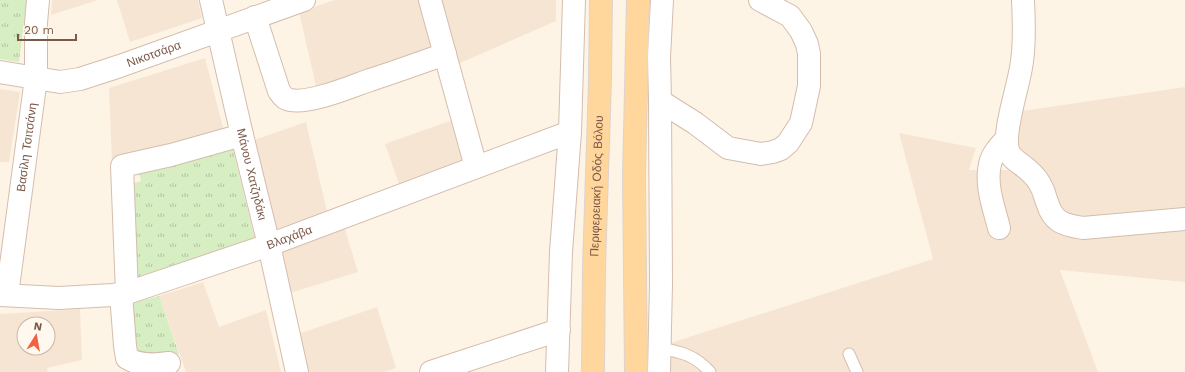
<svg xmlns="http://www.w3.org/2000/svg" width="1185" height="372" font-family="'Work Sans',sans-serif">
  <style>
    .residential { fill: #f7e5d4; fill-rule: evenodd }
    .grass { fill: url(#grass-tufts) }
    .lines { fill: none; stroke-linecap: round; stroke-linejoin: round }
    .service-casing { stroke: #d4bdad; stroke-width: 13 }
    .minor-casing { stroke: #d4bdad; stroke-width: 24 }
    .primary-casing { stroke: #ddd4cf; stroke-width: 24 }
    .service { stroke: #fff; stroke-width: 11 }
    .minor { stroke: #fff; stroke-width: 22 }
    .primary { stroke: #ffd69c; stroke-width: 22 }
    .labels { text-anchor: middle; stroke-width: 3; stroke-linejoin: round; paint-order: stroke }
    .street-label { font-size: 12px; fill: #7b5848; stroke: #fff8ee }
  </style>
  <defs>
    <pattern id="grass-tufts" width="24" height="20" patternUnits="userSpaceOnUse"><rect width="24" height="20" fill="#d6eec2"/><path d="M3 7l-1-3M5 7V3M7 7l1-3M15 17l-1-3M17 17v-4M19 17l1-3" fill="none" stroke="#b3c4a0"/></pattern>
  </defs>
  <rect width="100%" height="100%" fill="#fef4e6"/>
  <!-- residential -->
  <g class="residential">
    <path d="M52 0H98L51 15Z"/>
    <path d="M117 0H198L202 18 130 42Z"/>
    <path d="M335 0H556V21L451 67 446 52 318 95 299 12Z"/>
    <path d="M205 58 225 135 112 163 109 88Z"/>
    <path d="M1185 87V282L1060 270 1098 372H667V344L933 259 899 133 976 148 969 170H1010L1021 157 1015 142 1022 111Z"/>
    <path d="M0 89 20 92 9 162H0Z"/>
    <path d="M455 119 472 156 399 184 385 144Z"/>
    <path d="M306 122 327 211 276 229 251 141Z"/>
    <path d="M344 226 358 272 287 294 278 252Z"/>
    <path d="M203 282 219 327 266 310 281 372H186L159 296Z"/>
    <path d="M377 307 396 368 384 372H307L298 334Z"/>
    <path d="M80 309 82 360 47 368 48 372H0V314ZM24 324H48V348H24Z"/>
  </g>
  <!-- grass -->
  <g class="grass">
    <path d="M0 0H27L19 62 0 59Z"/>
    <path d="M231 142 255 240 133 283 128 185 141 181 138 167Z"/>
    <path d="M159 296 179 354 151 360 130 352 127 304Z"/>
  </g>
  <g class="lines">
    <defs>
      <g id="service">
        <path d="M660 348C681 352 695 355 710 372"/>
        <path d="M849 354 857 372"/>
      </g>
      <g id="minor">
        <path id="s1" d="M211 0 242 135 269 245 297 372"/>
        <path d="M430 0 476 167"/>
        <path d="M1023 0C1024 20 1025 41 1022 61 1020 83 1002 131 1008 150 1011 159 1020 163 1027 169 1033 174 1039 181 1042 188 1044 192 1045 197 1047 202 1053 222 1063 225 1083 228L1185 219"/>
        <path d="M255 17 279 91C282 95 284 99 290 100 310 104 350 87 370 80 395 72 420 63 445 54"/>
        <path id="s2" d="M0 72 60 82 80 79 120 66 304 0"/>
        <path d="M660 101 695 123 728 148 761 154 773 152 781 149 788 143 801 123 809 86V54L807 44 801 31 790 16 760 0"/>
        <path d="M999 228C994 208 985 185 990 164 992 154 1000 146 1007 138"/>
        <path d="M127 293 122 166 171 155 242 135"/>
        <path d="M121 294 125 346 127 358C140 366 155 365 169 363"/>
        <path id="s3" d="M0 295 59 298 113 295 127 293 269 245 570 132"/>
        <path id="s4" d="M7 295 36 78V23L38 0"/>
        <path d="M431 372 559 330"/>
        <path d="M557 372 561 252 570 132 574 0"/>
        <path d="M659 372 661 284 660 101 659 57 662 0"/>
      </g>
      <g id="primary">
        <path id="s5" d="M593 372 594 267 600 81 601 0"/>
        <path d="M636 372 634 176 638 0"/>
      </g>
    </defs>
    <!-- service casing -->
    <use href="#service" class="service-casing"/>
    <!-- minor casing -->
    <use href="#minor" class="minor-casing"/>
    <!-- primary casing -->
    <use href="#primary" class="primary-casing"/>
    <!-- service -->
    <use href="#service" class="service"/>
    <!-- minor -->
    <use href="#minor" class="minor"/>
    <!-- primary -->
    <use href="#primary" class="primary"/>
  </g>
  <g class="labels">
    <!-- street labels -->
    <g class="street-label">
      <text dy="4" stroke="none"><textPath href="#s2" startOffset="159">Νικοτσάρα</textPath></text>
      <text dy="4" stroke="none"><textPath href="#s4" startOffset="149">Βασίλη Τσιτσάνη</textPath></text>
      <text dy="4" stroke="none"><textPath href="#s1" startOffset="179">Μάνου Χατζηδάκι</textPath></text>
      <text dy="4" stroke="none"><textPath href="#s5" startOffset="186">Περιφερειακή Οδός Βόλου</textPath></text>
      <text dy="4" stroke="none"><textPath href="#s3" startOffset="299">Βλαχάβα</textPath></text>
    </g>
  </g>
  <!-- north arrow -->
  <g transform="translate(36 336) rotate(11)"><circle r="19" fill="#fff8ee" stroke="#cab8ac"/>
  <path d="M0-3L7 15L0 10L-7 15Z" fill="#f36140"/>
  <text y="-6" font-size="11" font-weight="bold" text-anchor="middle" fill="#7b5848">N</text>
  </g>
  <!-- scale -->
  <path d="M18 34v6h58v-6" fill="none" stroke="#7b5848" stroke-width="2"/>
  <text x="24" y="34" font-size="12" fill="#7b5848" stroke="#fff8ee" stroke-width="3" paint-order="stroke">20 m</text>
</svg>
